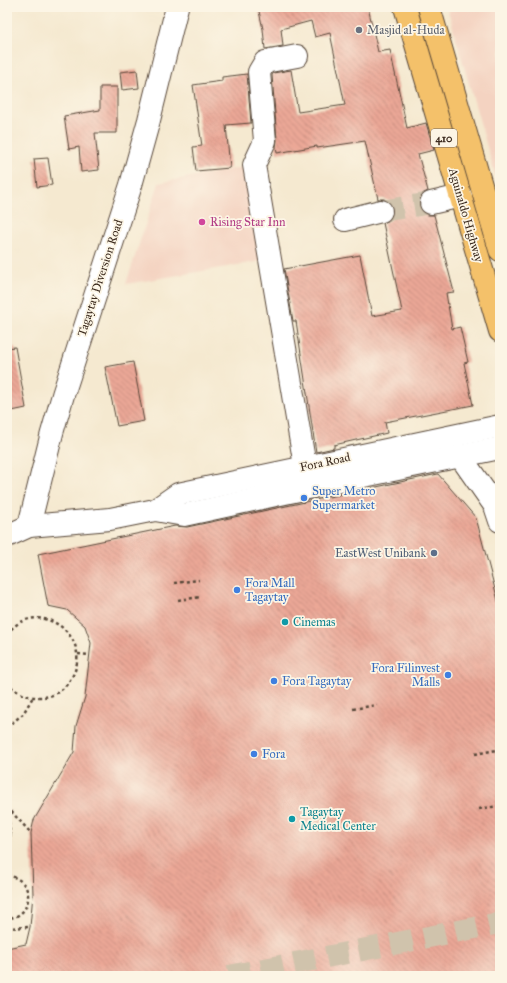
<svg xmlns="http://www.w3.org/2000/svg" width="507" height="983" font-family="'IM FELL Great Primer',serif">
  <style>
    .built { fill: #f4d3c1 }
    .building { fill: url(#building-back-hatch) }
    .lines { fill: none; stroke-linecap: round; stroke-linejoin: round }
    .minor-tunnel { stroke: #d0c3ac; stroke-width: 22; stroke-dasharray: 22 11; stroke-linecap: butt }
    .minor-casing { stroke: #574739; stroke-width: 24 }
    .major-casing { stroke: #574739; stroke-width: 24 }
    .path { stroke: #574739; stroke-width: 2.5; stroke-dasharray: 3 3; stroke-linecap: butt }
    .minor { stroke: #fff; stroke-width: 22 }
    .major { stroke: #f4c16a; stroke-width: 22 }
    .worship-dot { fill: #6b7280; stroke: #fcf5e5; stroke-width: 1.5 }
    .hotel-dot { fill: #d1479c; stroke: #fcf5e5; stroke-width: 1.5 }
    .shop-dot { fill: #3f7fe0; stroke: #fcf5e5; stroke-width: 1.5 }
    .service-dot { fill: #5c6f8a; stroke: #fcf5e5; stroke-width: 1.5 }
    .culture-dot { fill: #0f9aa8; stroke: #fcf5e5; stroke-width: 1.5 }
    .labels { text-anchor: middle; stroke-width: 3.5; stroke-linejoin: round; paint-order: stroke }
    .shield { fill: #fcf5e5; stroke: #75675a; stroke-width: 1 }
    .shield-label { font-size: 11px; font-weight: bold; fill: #3b2a1e }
    .worship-label { font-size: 12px; fill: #5b616d; stroke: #fcf5e5; text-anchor: start }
    .street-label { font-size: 12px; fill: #3b2a1e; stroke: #fcf5e5 }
    .hotel-label { font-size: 12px; fill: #b23c85; stroke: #fcf5e5; text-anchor: start }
    .shop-label { font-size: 12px; fill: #366cbe; stroke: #fcf5e5; text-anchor: start }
    .service-label { font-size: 12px; fill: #4e5e75; stroke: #fcf5e5; text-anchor: end }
    .culture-label { font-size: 12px; fill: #0d838f; stroke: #fcf5e5; text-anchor: start }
  </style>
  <defs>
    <pattern id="building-back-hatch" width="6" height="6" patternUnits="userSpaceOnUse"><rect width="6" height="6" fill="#eba796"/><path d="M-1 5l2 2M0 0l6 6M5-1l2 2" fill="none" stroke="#c0887a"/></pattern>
  </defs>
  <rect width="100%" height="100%" fill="#fcf5e5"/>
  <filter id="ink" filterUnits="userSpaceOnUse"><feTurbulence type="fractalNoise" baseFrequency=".025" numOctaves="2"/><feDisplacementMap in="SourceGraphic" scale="8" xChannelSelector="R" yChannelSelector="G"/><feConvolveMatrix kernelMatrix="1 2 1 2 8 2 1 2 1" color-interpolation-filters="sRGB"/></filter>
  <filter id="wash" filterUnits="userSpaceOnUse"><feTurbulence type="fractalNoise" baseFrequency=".012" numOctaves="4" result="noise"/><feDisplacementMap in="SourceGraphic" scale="16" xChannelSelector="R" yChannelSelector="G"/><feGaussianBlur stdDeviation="0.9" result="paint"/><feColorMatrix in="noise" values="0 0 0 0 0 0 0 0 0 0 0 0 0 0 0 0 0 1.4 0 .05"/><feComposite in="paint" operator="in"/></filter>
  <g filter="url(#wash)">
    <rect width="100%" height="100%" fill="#f5e9d0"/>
    <!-- built -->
    <g class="built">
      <path d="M447 7H500V192Z"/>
      <path d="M248 166 262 261 126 284 159 183Z"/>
    </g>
    <g id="blocks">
      <!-- building -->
      <g class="building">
        <path d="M258 7H368L378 52 390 50 407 128 426 123 434 150 418 154 428 191 422 194 419 199V205L422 212 428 215H434L454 292 446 293 452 329 460 327 468 362 464 363 473 405 385 422 387 433 334 445V448L316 452 296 321H293L284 269 360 255 372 316 402 311 383 223 390 220 393 214V208L390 202 384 199H378L365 141 317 148V146L277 153 276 147 277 140 272 75 273 73 291 70 298 112 345 105 330 33 315 37 311 21 281 29 283 46 265 49 263 29Z"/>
        <path d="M137 70 139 88 122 90 120 72Z"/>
        <path d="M247 74 251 123 226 125 230 168 196 171 193 147 202 146 193 85 222 81V77Z"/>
        <path d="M100 87H117V133H95L99 170 81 172 79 147 69 149 64 116 100 110Z"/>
        <path d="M48 158 52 185 37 187 34 159Z"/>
        <path d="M15 347 26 408 7 412V348Z"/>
        <path d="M133 362 144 421 117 426 105 367Z"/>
        <path d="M438 474 476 518 500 608V976H7V948L26 944 30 927 33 894 31 833 34 820 74 752 76 726 85 697 91 643 85 626 67 610 48 606 38 554 175 526 187 527Z"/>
      </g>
    </g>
  </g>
  <g filter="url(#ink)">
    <use href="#blocks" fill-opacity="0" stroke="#574739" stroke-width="1"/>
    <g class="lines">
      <!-- minor-tunnel -->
      <g class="minor-tunnel">
        <path d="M381 211 431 203"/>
        <path d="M229 976 500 923"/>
      </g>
      <defs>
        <g id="minor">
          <path d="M297 56 265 62 259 72 265 141 254 165 305 466"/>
          <path d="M431 203 461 196"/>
          <path d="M345 220 381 211"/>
          <path d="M460 456 495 506 500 521"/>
          <path d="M155 510 178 494 500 426"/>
          <path d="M29 526 52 433 63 395 131 185 149 120 177 7"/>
          <path d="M7 536 29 526 110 519 155 510 184 515 354 478 500 448"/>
        </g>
        <g id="major">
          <path d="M405 7 500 331"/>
          <path d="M429 7 500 250"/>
        </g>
      </defs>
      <!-- minor casing -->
      <use href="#minor" class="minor-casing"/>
      <!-- major casing -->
      <use href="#major" class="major-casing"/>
      <!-- path -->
      <g class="path">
        <path d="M174 583 199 580"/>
        <path d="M178 600 201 597"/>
        <path d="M7 634C38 593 101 640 68 683 62 691 52 697 42 697 28 698 15 693 7 682"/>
        <path d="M78 654 89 655"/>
        <path d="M353 709 377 705"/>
        <path d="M7 727 23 714 33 697"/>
        <path d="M475 754 497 750"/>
        <path d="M7 807 31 833"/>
        <path d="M479 809 498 806"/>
        <path d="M7 848C14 836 7 822 8 809"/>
        <path d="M7 875C39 881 31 919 7 918"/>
        <path d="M7 928 30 927"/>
      </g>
      <!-- minor -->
      <use href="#minor" class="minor"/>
      <!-- major -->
      <use href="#major" class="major"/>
    </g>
  </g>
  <!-- markers -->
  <circle class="worship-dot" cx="359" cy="30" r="4"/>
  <circle class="hotel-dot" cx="202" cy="222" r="4"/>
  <g class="shop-dot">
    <circle cx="304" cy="498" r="4"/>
    <circle cx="237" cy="590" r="4"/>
    <circle cx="448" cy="675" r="4"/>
    <circle cx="274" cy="681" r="4"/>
    <circle cx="254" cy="754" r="4"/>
  </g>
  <circle class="service-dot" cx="434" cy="553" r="4"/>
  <g class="culture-dot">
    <circle cx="285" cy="622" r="4"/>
    <circle cx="292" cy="819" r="4"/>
  </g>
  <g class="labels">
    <!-- shield labels -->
    <rect class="shield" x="431" y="129" width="26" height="18" rx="3"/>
    <g class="shield-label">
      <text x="444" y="142">410</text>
    </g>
    <!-- worship labels -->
    <g class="worship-label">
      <text x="367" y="34">Masjid al-Huda</text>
    </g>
    <!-- street labels -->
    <g class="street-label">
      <text transform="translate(466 215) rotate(74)" y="4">Aguinaldo Highway</text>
      <text transform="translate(100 278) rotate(-72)" y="4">Tagaytay Diversion Road</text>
      <text transform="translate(325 462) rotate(-12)" y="4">Fora Road</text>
    </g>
    <!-- hotel labels -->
    <g class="hotel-label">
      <text x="210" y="226">Rising Star Inn</text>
    </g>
    <!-- shop labels -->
    <g class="shop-label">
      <text x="312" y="495">Super Metro<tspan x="312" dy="14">Supermarket</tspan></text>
      <text x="245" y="587">Fora Mall<tspan x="245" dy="14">Tagaytay</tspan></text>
      <text x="440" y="672" text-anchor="end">Fora Filinvest<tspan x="440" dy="14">Malls</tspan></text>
      <text x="282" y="685">Fora Tagaytay</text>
      <text x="262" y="758">Fora</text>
    </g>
    <!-- service labels -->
    <g class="service-label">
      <text x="426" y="557">EastWest Unibank</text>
    </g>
    <!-- culture labels -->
    <g class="culture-label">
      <text x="293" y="626">Cinemas</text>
      <text x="300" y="816">Tagaytay<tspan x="300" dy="14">Medical Center</tspan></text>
    </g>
  </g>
  <!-- margin -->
  <rect width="507" height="983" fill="none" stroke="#fcf5e5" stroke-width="24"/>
</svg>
